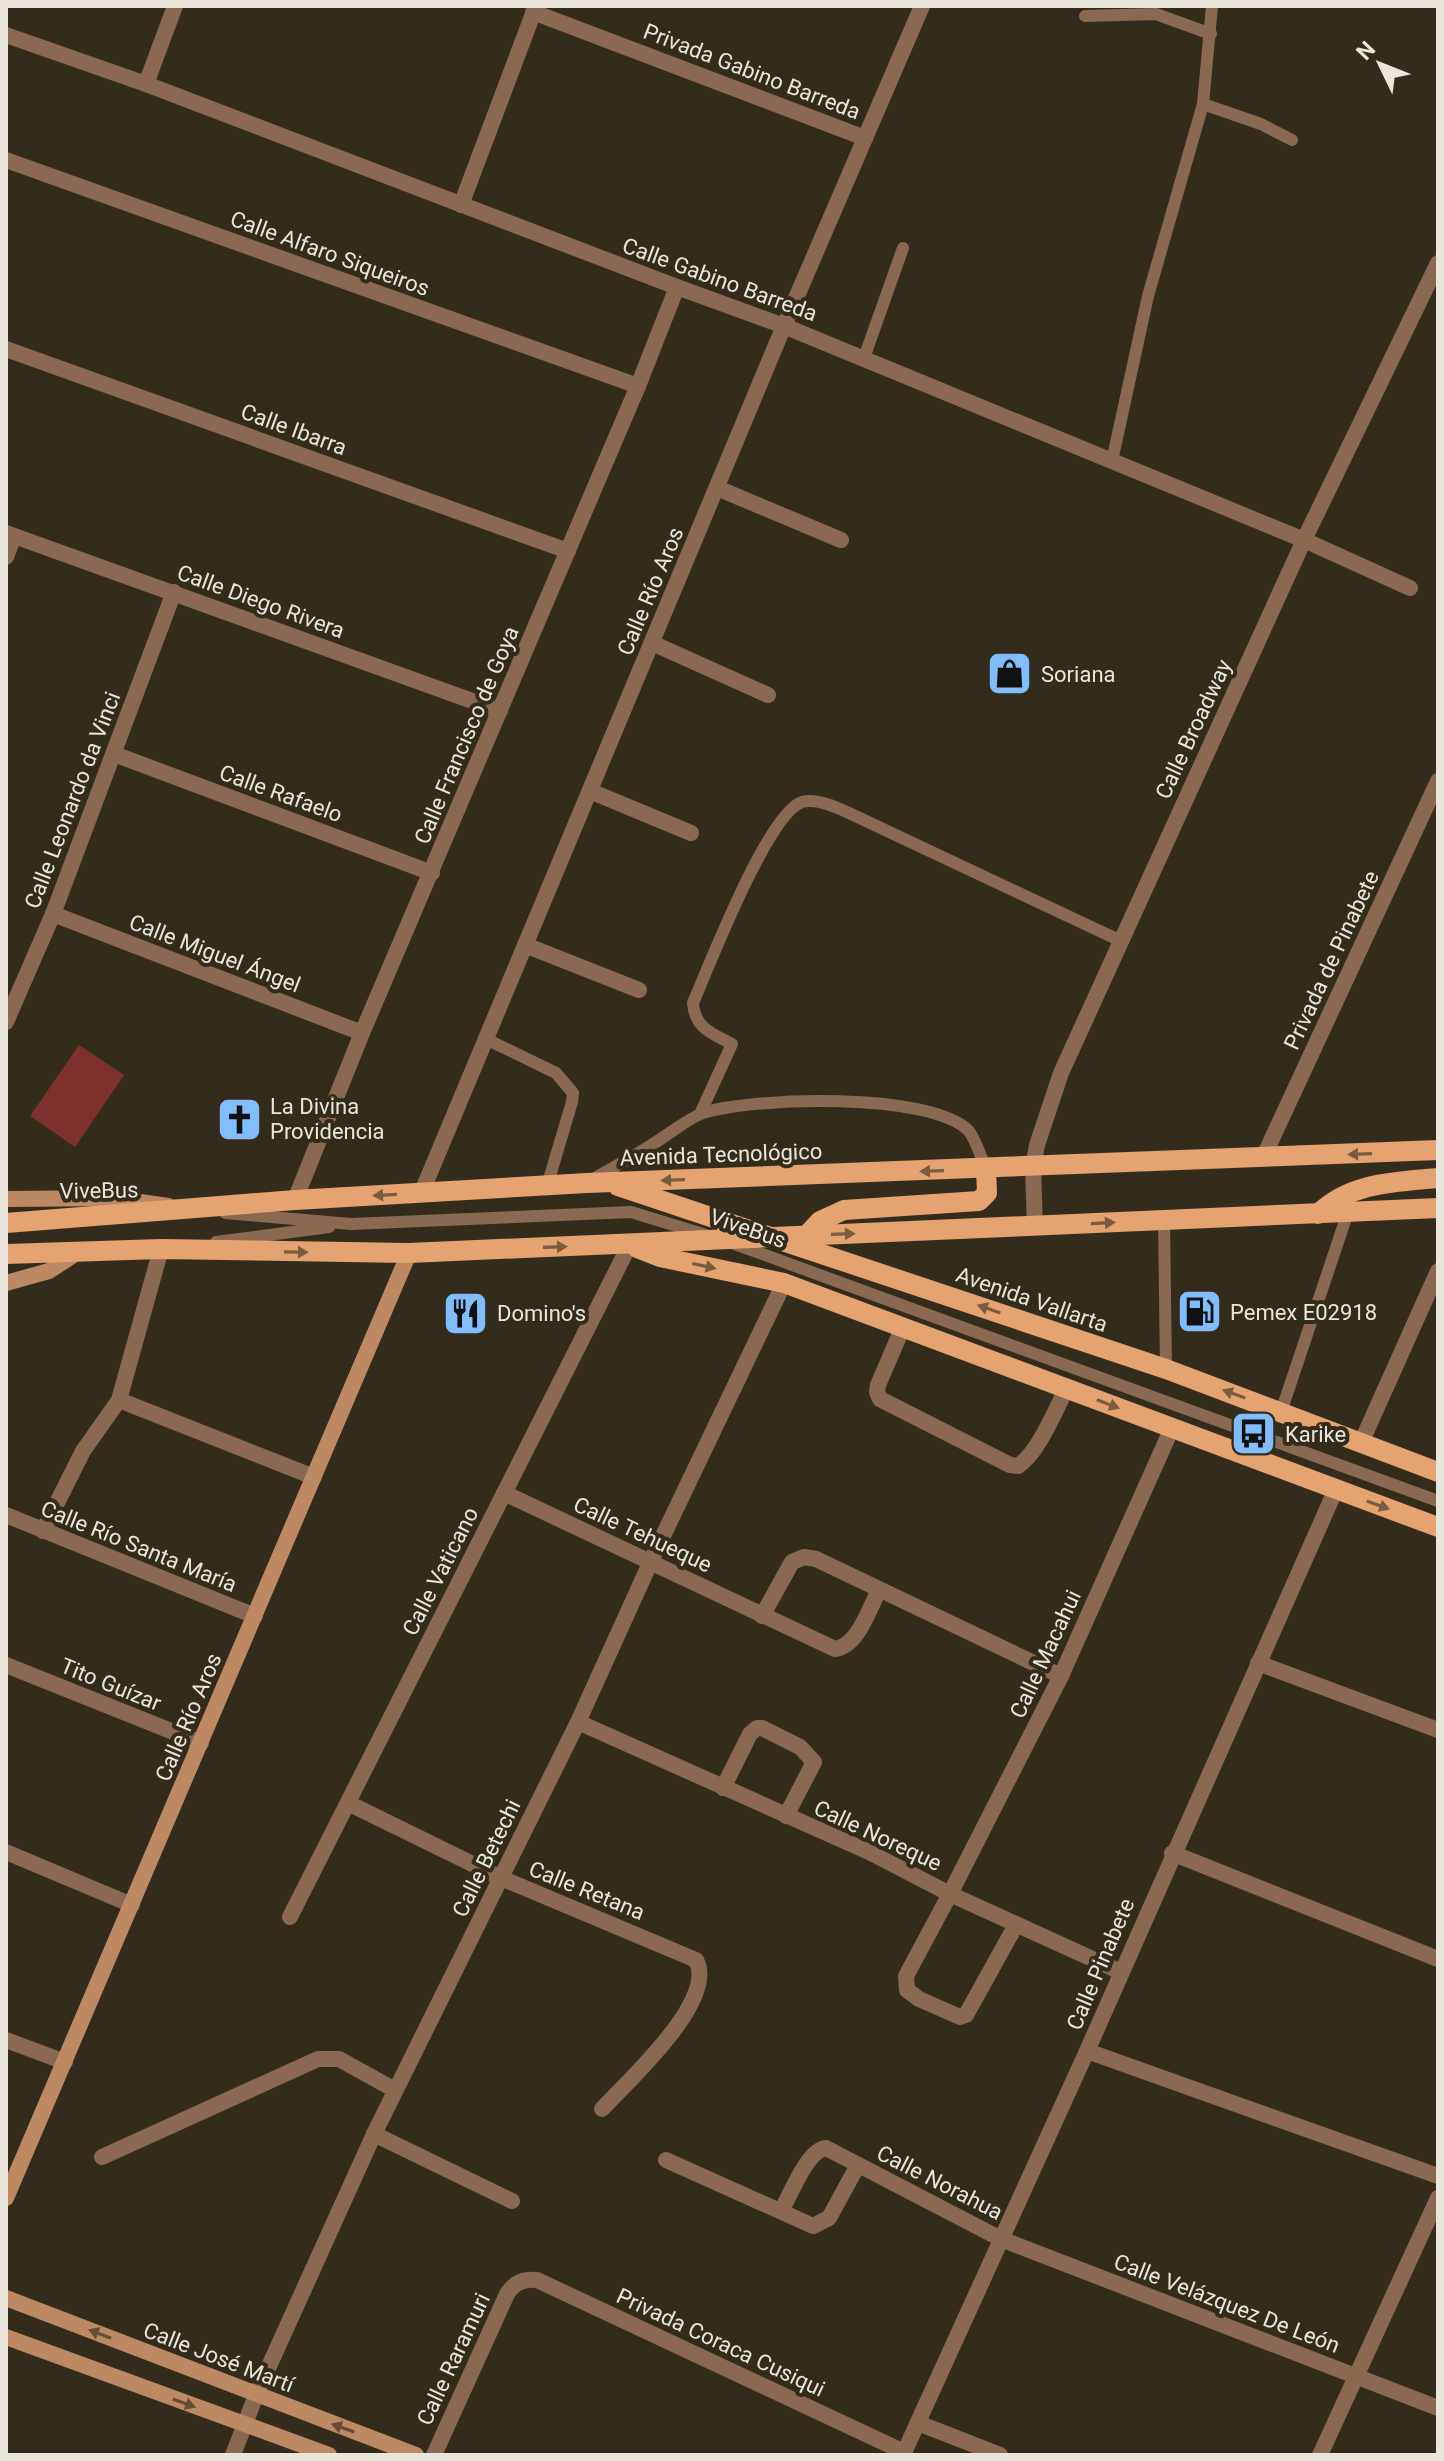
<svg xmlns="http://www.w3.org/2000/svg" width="1444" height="2461" font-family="Roboto,sans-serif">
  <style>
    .grass { fill: #7e302c }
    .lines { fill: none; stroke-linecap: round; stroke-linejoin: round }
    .lane { stroke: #896951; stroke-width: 12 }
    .street { stroke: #896951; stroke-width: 16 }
    .secondary { stroke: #bc8963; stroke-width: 16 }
    .primary { stroke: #e4a370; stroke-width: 20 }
    .oneway { fill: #7a5c3e }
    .oneway2 { fill: #634d35 }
    .labels { text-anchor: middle; stroke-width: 8; stroke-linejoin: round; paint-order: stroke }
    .street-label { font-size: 22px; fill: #eae6dc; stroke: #332c1c }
    .poi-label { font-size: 22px; fill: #eae6dc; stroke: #332c1c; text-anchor: start }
  </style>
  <rect width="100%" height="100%" fill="#332c1c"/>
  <!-- grass -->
  <path class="grass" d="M79 1045 124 1075 75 1147 30 1116Z"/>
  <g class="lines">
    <!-- lane -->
    <g class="lane">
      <path d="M1085 16 1156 14 1211 34"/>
      <path d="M1203 104 1261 124 1292 140"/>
      <path d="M864 358 903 248"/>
      <path d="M1112 461 1148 296 1203 104 1212 6"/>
      <path d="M486 1039 556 1073 573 1093 572 1102 547 1186"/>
      <path d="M700 1114 732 1044C711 1033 695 1028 693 1003 709 966 768 813 802 802 816 798 836 807 849 813L1121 941"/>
      <path d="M593 1179C614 1167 636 1155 656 1142 671 1133 687 1119 703 1113 755 1097 928 1092 968 1130 976 1139 981 1158 986 1169"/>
      <path d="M225 1213 351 1224 631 1212 706 1235"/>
      <path d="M1164 1220 1166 1369"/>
      <path d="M216 1242 329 1227"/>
      <path d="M732 1243 1438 1501"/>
      <path d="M1281 1412 1348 1212"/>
    </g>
    <!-- street -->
    <g class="street">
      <path d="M533 12 865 138"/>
      <path d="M6 35 146 84 677 287 784 326 1304 540 1410 588"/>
      <path d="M146 84 175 6"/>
      <path d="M6 160 638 386"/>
      <path d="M461 205 536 6"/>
      <path d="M6 349 568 551"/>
      <path d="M717 488 841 540"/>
      <path d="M6 533 500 711"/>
      <path d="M6 557 14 536"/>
      <path d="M652 643 768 695"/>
      <path d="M114 754 432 873"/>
      <path d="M590 791 691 833"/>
      <path d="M53 914 362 1033"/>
      <path d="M525 945 639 990"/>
      <path d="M6 1022 53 914 174 592"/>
      <path d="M1263 1158 1438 781"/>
      <path d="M421 1194 784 326 922 6"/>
      <path d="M295 1200 362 1033 638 386 677 287"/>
      <path d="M1035 1226 1033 1167 1037 1145 1061 1073 1304 540 1438 263"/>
      <path d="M903 1327 878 1385 877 1392 880 1399 1010 1465 1018 1466C1039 1452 1055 1410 1067 1388"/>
      <path d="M119 1400 314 1477"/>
      <path d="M1361 1443 1438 1271"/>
      <path d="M504 1493 835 1649C858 1646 869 1609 879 1590"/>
      <path d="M6 1515 255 1616"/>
      <path d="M43 1531 83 1451 119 1400 161 1249"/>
      <path d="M762 1616 792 1562 804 1557 816 1559 1061 1676"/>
      <path d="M1258 1663 1438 1730"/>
      <path d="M6 1665 201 1743"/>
      <path d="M578 1722 869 1852 950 1894 1061 1676 1172 1428"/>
      <path d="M723 1788 750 1734 757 1728H762L800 1747 814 1762 786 1816"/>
      <path d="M348 1803 501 1878 696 1960C718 2000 628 2081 602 2109"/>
      <path d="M6 1852 132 1905"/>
      <path d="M1172 1853 1438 1959"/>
      <path d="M290 1917 630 1244"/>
      <path d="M1016 1925 966 2015 960 2017 919 1999 907 1990 906 1976 950 1894 1121 1972"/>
      <path d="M6 2040 65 2062"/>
      <path d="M1087 2051 1438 2176"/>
      <path d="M374 2134 512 2201"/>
      <path d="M102 2157 318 2059H339L395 2090"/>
      <path d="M666 2160 813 2226 829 2218 858 2165"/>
      <path d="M781 2211C791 2194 807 2150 826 2148L1001 2239 1438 2408"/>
      <path d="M918 2423 1000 2455"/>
      <path d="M233 2455 256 2395 374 2134 578 1722 651 1561 784 1283"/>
      <path d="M434 2455 507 2294C515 2282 523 2279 537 2280L904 2452"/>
      <path d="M903 2455 1087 2051 1336 1489"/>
      <path d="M1320 2455 1438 2198"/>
    </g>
    <!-- secondary -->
    <g class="secondary">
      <path d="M6 1199 113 1198 168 1206"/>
      <path d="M6 1283 49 1271 78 1252"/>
      <path d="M6 2198 409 1253"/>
      <path d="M6 2298 416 2455"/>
      <path d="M6 2337 329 2455"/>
    </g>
    <!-- primary -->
    <g class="primary">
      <path d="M618 1186 1166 1369 1438 1472"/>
      <path d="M1318 1214C1351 1182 1395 1182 1438 1178"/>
      <path d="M6 1223 295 1200 587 1183 1438 1150"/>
      <path d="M806 1236 820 1221 844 1210 979 1201 987 1193 986 1169"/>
      <path d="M637 1248 660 1257 784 1283 1438 1527"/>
      <path d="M6 1254 161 1249 409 1253 1438 1208"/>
    </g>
  </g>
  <!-- one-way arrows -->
  <defs><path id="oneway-solid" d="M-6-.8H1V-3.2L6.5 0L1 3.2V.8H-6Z" transform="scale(2)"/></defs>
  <g class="oneway">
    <use href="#oneway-solid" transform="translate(1360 1154) rotate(178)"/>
    <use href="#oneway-solid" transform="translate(932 1171) rotate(178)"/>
    <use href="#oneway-solid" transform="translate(673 1180) rotate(178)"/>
    <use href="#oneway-solid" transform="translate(385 1195) rotate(177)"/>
    <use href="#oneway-solid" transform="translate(1103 1223) rotate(-3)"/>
    <use href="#oneway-solid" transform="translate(843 1234) rotate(-2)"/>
    <use href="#oneway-solid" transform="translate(555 1247) rotate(-2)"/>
    <use href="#oneway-solid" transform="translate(296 1252) rotate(1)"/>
    <use href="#oneway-solid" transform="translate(704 1266) rotate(12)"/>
    <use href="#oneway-solid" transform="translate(989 1309) rotate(-161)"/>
    <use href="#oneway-solid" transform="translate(1234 1394) rotate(-160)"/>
    <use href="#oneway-solid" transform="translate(1108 1404) rotate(21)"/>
    <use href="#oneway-solid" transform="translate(1378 1505) rotate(20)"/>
  </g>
  <g class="oneway2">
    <use href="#oneway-solid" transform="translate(100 2334) rotate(-159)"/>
    <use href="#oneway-solid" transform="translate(184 2403) rotate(20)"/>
    <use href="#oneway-solid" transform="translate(343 2428) rotate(-160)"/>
  </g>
  <!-- icons -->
  <defs>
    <symbol id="shop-square" viewBox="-11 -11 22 22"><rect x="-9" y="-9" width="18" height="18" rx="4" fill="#81bdfa" stroke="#332c1c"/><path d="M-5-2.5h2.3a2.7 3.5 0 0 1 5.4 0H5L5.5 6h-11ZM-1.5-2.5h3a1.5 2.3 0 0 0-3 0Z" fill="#111"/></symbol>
    <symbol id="church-square" viewBox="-11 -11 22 22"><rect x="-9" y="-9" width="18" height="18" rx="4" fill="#81bdfa" stroke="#332c1c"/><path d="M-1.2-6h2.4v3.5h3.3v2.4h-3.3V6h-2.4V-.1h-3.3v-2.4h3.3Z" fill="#111"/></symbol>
    <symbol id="fuel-square" viewBox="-11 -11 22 22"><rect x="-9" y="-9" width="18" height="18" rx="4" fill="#81bdfa" stroke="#332c1c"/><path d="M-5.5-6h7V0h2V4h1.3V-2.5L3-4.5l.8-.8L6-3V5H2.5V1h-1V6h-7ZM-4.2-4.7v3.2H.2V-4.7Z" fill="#111"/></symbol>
    <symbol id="restaurant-square" viewBox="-11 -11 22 22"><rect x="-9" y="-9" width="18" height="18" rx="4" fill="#81bdfa" stroke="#332c1c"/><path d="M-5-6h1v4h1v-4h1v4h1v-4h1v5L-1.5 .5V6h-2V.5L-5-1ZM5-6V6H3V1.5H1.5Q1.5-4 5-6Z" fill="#111"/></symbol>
    <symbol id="bus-square" viewBox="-11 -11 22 22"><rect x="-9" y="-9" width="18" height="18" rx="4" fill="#81bdfa" stroke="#332c1c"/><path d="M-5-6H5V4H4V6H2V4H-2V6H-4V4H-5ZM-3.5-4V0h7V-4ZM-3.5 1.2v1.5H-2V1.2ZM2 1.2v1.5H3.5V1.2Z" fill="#111"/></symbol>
  </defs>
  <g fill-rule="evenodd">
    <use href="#shop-square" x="984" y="648" width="51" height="51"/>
    <use href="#church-square" x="214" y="1094" width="51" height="51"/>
    <use href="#fuel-square" x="1174" y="1286" width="51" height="51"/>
    <use href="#restaurant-square" x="440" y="1288" width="51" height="51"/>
    <use href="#bus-square" x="1228" y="1408" width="51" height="51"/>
  </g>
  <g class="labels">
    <!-- street labels -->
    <g class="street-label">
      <text transform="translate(752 71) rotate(21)" y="8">Privada Gabino Barreda</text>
      <text transform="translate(330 253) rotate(20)" y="8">Calle Alfaro Siqueiros</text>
      <text transform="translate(720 279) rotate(20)" y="8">Calle Gabino Barreda</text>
      <text transform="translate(294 429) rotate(20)" y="8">Calle Ibarra</text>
      <text transform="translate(650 591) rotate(-67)" y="8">Calle Río Aros</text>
      <text transform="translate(261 601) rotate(20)" y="8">Calle Diego Rivera</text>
      <text transform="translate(1193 729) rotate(-65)" y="8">Calle Broadway</text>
      <text transform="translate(466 735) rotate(-67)" y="8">Calle Francisco de Goya</text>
      <text transform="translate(281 793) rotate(20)" y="8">Calle Rafaelo</text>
      <text transform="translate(72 800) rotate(-69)" y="8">Calle Leonardo da Vinci</text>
      <text transform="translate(215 953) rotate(21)" y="8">Calle Miguel Ángel</text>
      <text transform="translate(1331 960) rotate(-65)" y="8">Privada de Pinabete</text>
      <text transform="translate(721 1154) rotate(-2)" y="8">Avenida Tecnológico</text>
      <text transform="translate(99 1190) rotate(-1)" y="8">ViveBus</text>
      <text transform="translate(748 1228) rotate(19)" y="8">ViveBus</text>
      <text transform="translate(1032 1299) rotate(19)" y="8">Avenida Vallarta</text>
      <text transform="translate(643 1534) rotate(25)" y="8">Calle Tehueque</text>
      <text transform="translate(139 1546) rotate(22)" y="8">Calle Río Santa María</text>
      <text transform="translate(440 1571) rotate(-63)" y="8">Calle Vaticano</text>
      <text transform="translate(1045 1654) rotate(-65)" y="8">Calle Macahui</text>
      <text transform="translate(111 1684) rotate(22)" y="8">Tito Guízar</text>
      <text transform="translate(188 1717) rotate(-67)" y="8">Calle Río Aros</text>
      <text transform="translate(878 1835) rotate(25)" y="8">Calle Noreque</text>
      <text transform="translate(486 1858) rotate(-64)" y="8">Calle Betechi</text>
      <text transform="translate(587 1890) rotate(22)" y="8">Calle Retana</text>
      <text transform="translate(1100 1964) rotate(-67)" y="8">Calle Pinabete</text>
      <text transform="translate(940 2182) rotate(27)" y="8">Calle Norahua</text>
      <text transform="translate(1227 2303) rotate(21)" y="8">Calle Velázquez De León</text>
      <text transform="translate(721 2342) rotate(25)" y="8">Privada Coraca Cusiqui</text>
      <text transform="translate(219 2357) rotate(21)" y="8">Calle José Martí</text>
      <text transform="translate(453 2359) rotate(-65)" y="8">Calle Raramuri</text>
    </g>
    <!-- poi labels -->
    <g class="poi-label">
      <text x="1041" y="682">Soriana</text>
      <text x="270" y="1114">La Divina<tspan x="270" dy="25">Providencia</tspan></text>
      <text x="1230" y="1320">Pemex E02918</text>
      <text x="497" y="1321">Domino's</text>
      <text x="1285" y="1442">Karike</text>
    </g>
  </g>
  <!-- border -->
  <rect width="1444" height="2461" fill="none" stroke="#eae6dc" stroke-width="16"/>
  <!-- north arrow -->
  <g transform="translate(1380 64) rotate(313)" stroke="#332c1c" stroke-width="6" paint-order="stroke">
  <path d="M0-6L14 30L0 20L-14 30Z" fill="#eae6dc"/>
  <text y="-12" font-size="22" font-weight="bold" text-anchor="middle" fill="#eae6dc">N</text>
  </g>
</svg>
